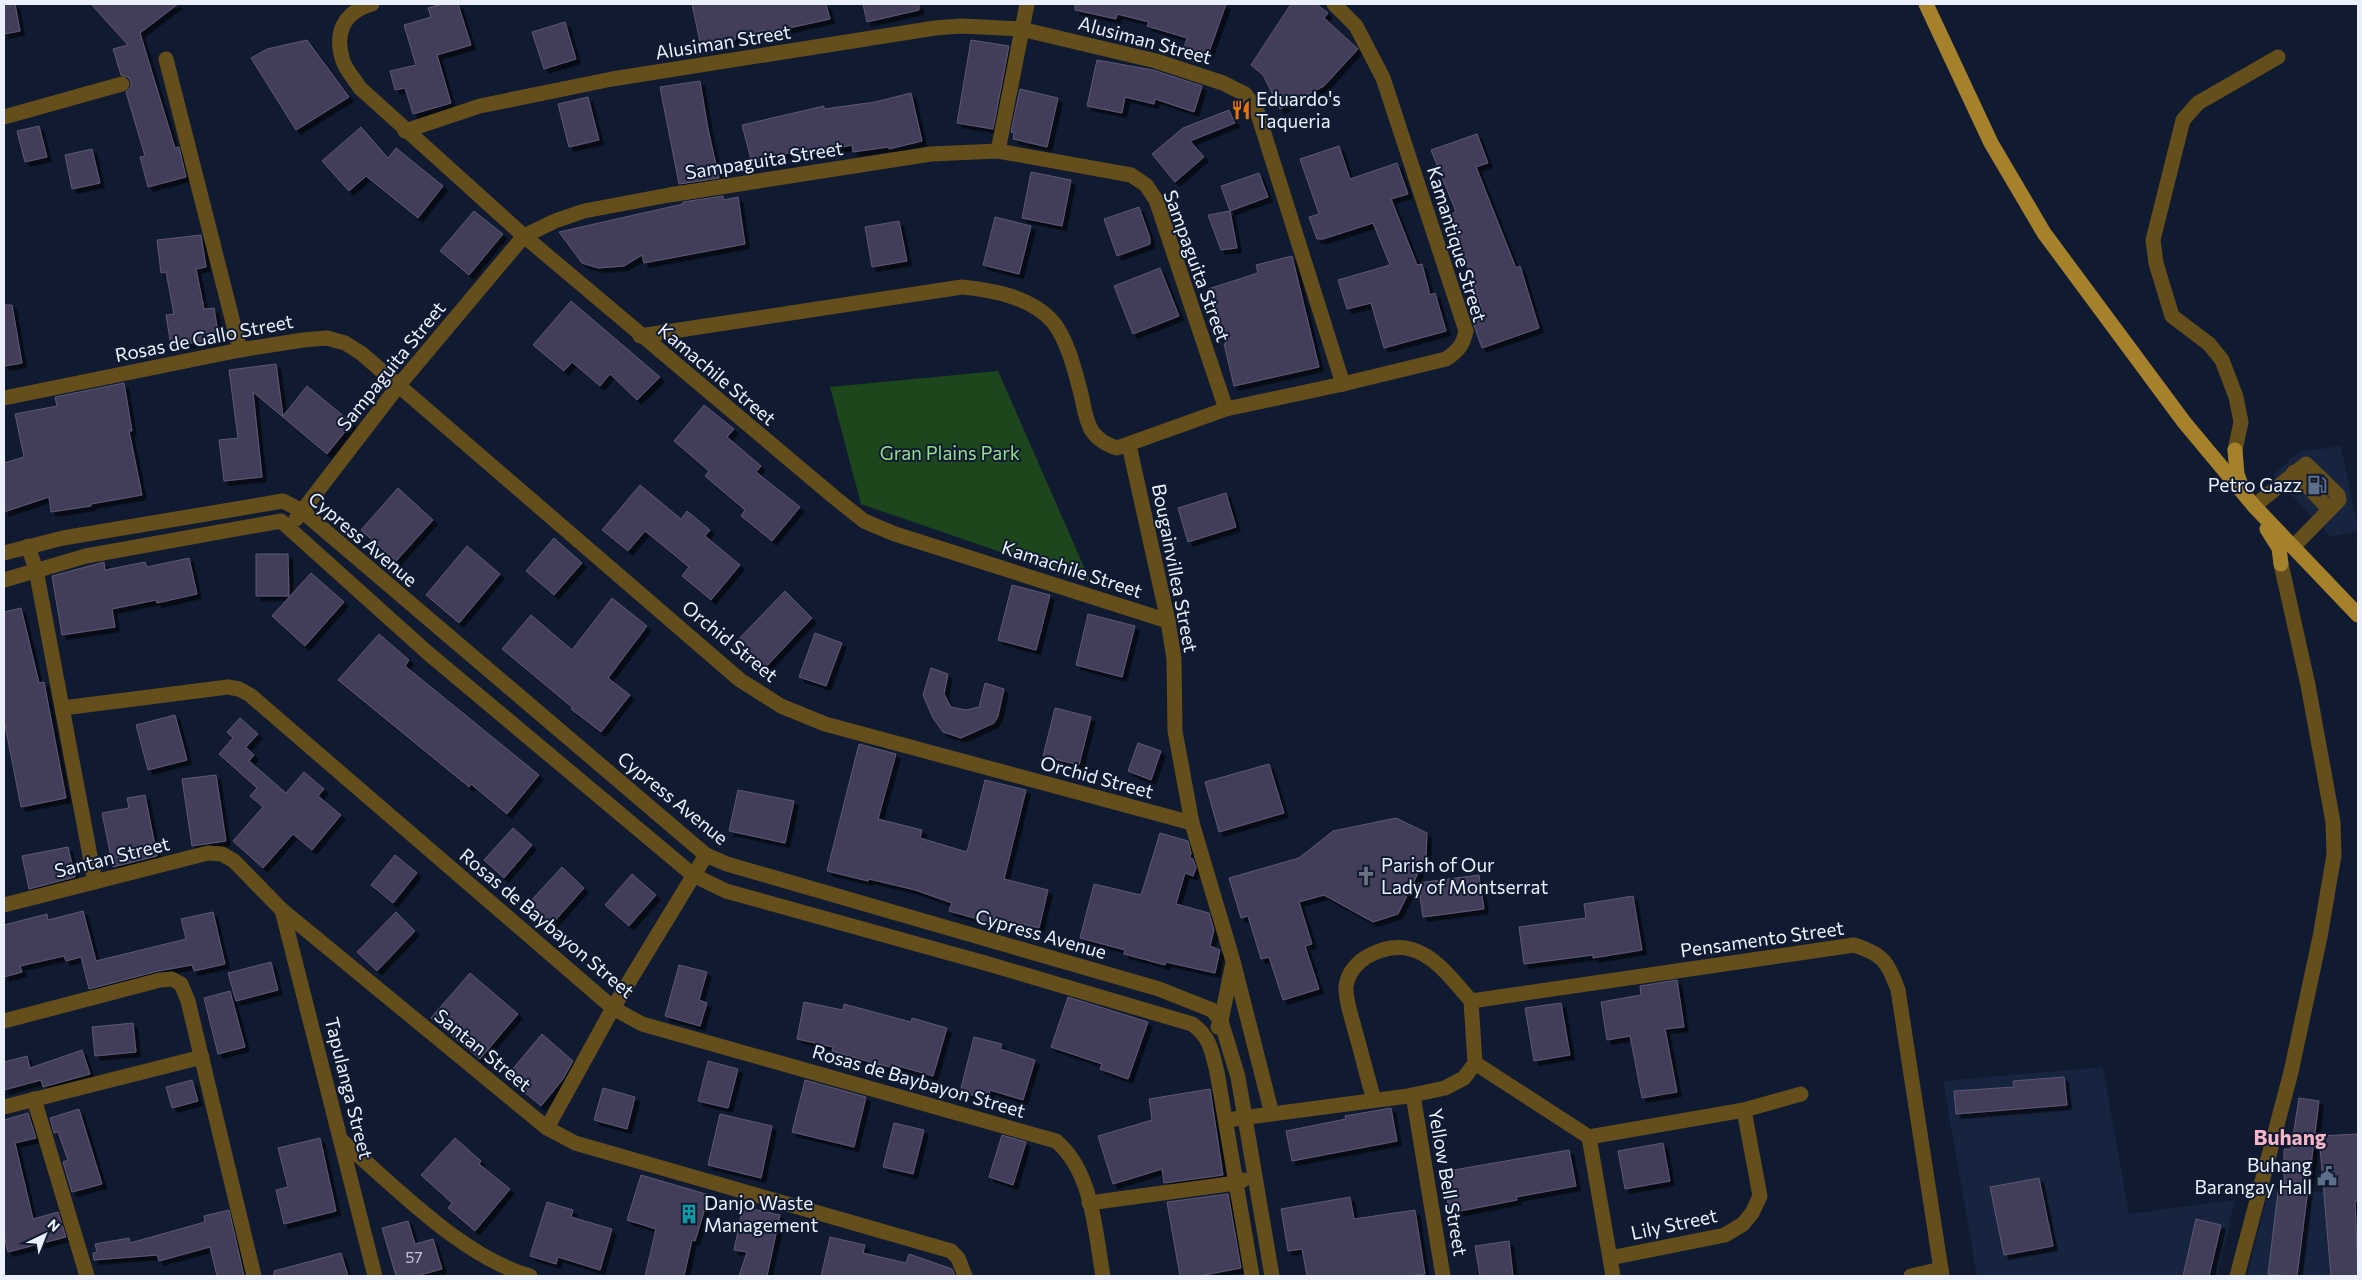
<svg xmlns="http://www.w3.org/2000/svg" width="2362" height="1280" font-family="Commissioner,sans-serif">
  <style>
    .built { fill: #17243f }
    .green { fill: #1e461c }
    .building { fill: #433e58; stroke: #5d5874; filter: url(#shadow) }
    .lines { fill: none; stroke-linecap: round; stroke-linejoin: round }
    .minor { stroke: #644e1c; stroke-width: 15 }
    .major { stroke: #a6812c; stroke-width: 15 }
    .labels { text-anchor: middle; stroke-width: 4; stroke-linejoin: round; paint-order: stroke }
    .number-label { font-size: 16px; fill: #c0c4d3 }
    .street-label { font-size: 19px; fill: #eaf0fc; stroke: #101b31 }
    .poi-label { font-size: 19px; fill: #eaf0fc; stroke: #101b31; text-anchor: start }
    .park-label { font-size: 19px; fill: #93dd8d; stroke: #101b31 }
    .quarter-label { font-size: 21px; font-weight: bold; fill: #f7b5c9; stroke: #101b31 }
  </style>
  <defs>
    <filter id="shadow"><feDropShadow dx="4.5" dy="4.5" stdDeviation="0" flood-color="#0009"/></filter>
  </defs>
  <rect width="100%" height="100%" fill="#101b31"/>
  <!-- built -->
  <g class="built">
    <path d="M2341 446 2358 531 2331 537 2273 475 2299 452Z"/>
    <path d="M2103 1067 2129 1214 2235 1200 2217 1276H1977L1943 1081Z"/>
    <path d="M2269 1188 2358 1195V1276H2247Z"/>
  </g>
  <!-- green -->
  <path class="green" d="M998 371 1091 583 861 504 830 387Z"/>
  <!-- building -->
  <g class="building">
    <path d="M4 4H15L20 31 4 34Z"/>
    <path d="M91 4H178L140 33 175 148 179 147 186 177 148 187 140 157 145 156 126 92 131 87V82L128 77 121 75 113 49 128 45Z"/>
    <path d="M442 4H458L471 45 437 55 451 103 413 114 405 88 395 90 390 71 416 65 404 25 431 17 428 8Z"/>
    <path d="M692 4H826L830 19 766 33 765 30 735 37V40L701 47Z"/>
    <path d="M863 4H919V10L867 22Z"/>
    <path d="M1075 4H1226L1208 55 1184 47 1187 38 1147 26 1149 22 1117 14 1116 19 1075 10Z"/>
    <path d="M1291 4H1316L1328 13 1324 18 1358 49 1324 86 1280 109 1263 75 1251 65Z"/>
    <path d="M565 22 576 59 544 69 532 32Z"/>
    <path d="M307 40 349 97 296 130 251 58 267 49Z"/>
    <path d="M971 40 1009 46 993 129 957 123Z"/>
    <path d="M1097 60 1153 70 1202 86 1194 112 1155 99 1154 104 1125 97 1122 113 1087 106Z"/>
    <path d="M700 81 708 129 719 178 679 184 660 87Z"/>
    <path d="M1020 89 1058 98 1047 147 1013 139 1014 133 1011 132Z"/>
    <path d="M911 93 922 141 889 149 888 147 853 152 852 145 794 158 792 152 752 163 742 125 824 106V109L875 102Z"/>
    <path d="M588 97 599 140 569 147 558 104Z"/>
    <path d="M1229 110 1235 123 1190 141 1204 157 1175 182 1152 154 1183 128Z"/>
    <path d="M39 126 47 157 25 162 17 131Z"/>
    <path d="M361 127 388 158 396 148 443 186 418 218 366 176 349 191 322 161Z"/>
    <path d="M1477 134 1488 163 1476 167 1516 268 1520 266 1539 328 1482 348 1471 317 1483 313 1473 281 1448 215 1456 212 1431 150Z"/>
    <path d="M1339 146 1350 179 1397 163 1408 194 1391 199 1417 265 1422 264 1430 295 1435 293 1446 331 1384 348 1371 303 1347 309 1338 280 1390 265 1373 223 1323 239H1317L1309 217 1319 214 1300 159Z"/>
    <path d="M92 149 100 183 72 189 65 155Z"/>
    <path d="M1031 172 1071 180 1062 226 1022 218Z"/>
    <path d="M1259 173 1268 197 1230 211 1221 186Z"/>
    <path d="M723 196 724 200 738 197 745 244 644 263 642 255 624 266 598 268 582 263 559 232 683 204V202Z"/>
    <path d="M1139 207 1150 238V244L1117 256 1104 219Z"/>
    <path d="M474 211 503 234 469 275 440 251Z"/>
    <path d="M1230 211 1237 248 1221 250 1208 215Z"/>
    <path d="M995 217 1031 226 1019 274 983 265Z"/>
    <path d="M899 221 907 261 872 267 865 227Z"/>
    <path d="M201 235 206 267 196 269 204 309 214 308 219 339 171 346 166 315 174 314 166 272 161 273 157 240Z"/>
    <path d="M1292 256 1319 367 1234 386 1224 344H1226L1208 289 1258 273 1256 265Z"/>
    <path d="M1160 268 1179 316 1133 334 1114 286Z"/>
    <path d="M571 301 660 377 637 400 610 374 600 386 572 362 564 371 533 345Z"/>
    <path d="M4 305H12L22 363 4 366Z"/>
    <path d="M276 364 283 416 307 386 352 423 327 454 253 392 262 477 224 481 219 440 238 438 229 370Z"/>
    <path d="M124 383 132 431H129L142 495 91 504V506L51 512 49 497 4 512V463L24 457 15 414 57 406 55 397Z"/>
    <path d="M704 405 734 429 727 437 761 466 756 472 800 507 772 541 741 516 745 510 705 476 709 471 674 441Z"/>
    <path d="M640 485 681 519 687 511 710 530 705 536 740 565 711 600 682 576 689 567 645 531 628 551 602 530Z"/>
    <path d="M398 488 433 520 396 561 361 530Z"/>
    <path d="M1226 493 1236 527 1188 542 1178 508Z"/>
    <path d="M554 538 582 563 554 595 526 571Z"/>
    <path d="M467 546 500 574 459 623 426 595Z"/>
    <path d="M256 554H288L289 596H256Z"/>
    <path d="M189 558 197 594 157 603 156 600 112 609 115 627 62 635 52 576 104 562 105 570 145 562 147 567Z"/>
    <path d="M311 573 344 602 305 646 272 616Z"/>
    <path d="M1012 585 1050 595 1036 650 998 640Z"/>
    <path d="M785 591 812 618 761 672 733 645Z"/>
    <path d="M612 598 647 626 608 678 630 695 601 732 571 709 573 708 502 649 531 615 572 650Z"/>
    <path d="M21 608 39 683 44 682 66 798 21 807 4 720V612Z"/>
    <path d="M1088 614 1135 626 1122 677 1076 665Z"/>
    <path d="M815 633 842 643 826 686 799 677Z"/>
    <path d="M379 634 409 660 405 666 539 775 507 814 471 784 469 787 338 680Z"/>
    <path d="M931 668 948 674 944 694 951 707 966 710 979 707 985 683 1004 689 998 716 994 723 961 738 943 732 933 718 923 695Z"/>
    <path d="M1055 708 1091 717 1079 765 1043 756Z"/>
    <path d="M175 715 187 760 148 770 136 725Z"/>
    <path d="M240 718 258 734 246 747 254 755 249 761 286 793 304 772 324 789 318 796 341 815 312 850 293 834 263 868 233 841 263 807 250 796 257 788 219 754 233 738 227 732Z"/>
    <path d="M1138 743 1161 751 1151 780 1128 771Z"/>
    <path d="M859 744 896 754 878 819 922 830 920 838 967 852 985 780 1026 790 1004 879 1048 890 1039 928 994 917 992 923 949 911 952 903 915 890 869 879 868 881 827 871Z"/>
    <path d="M1269 764 1284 813 1219 832 1205 782Z"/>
    <path d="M216 775 226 841 192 846 182 779Z"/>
    <path d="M738 790 794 801 785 843 729 831Z"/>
    <path d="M145 795 157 856 113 867 102 813 129 808 127 798Z"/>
    <path d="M1396 818 1427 833 1426 857 1398 914 1373 922 1324 895 1299 902 1312 944 1305 946 1319 989 1283 1000 1269 957 1261 959 1248 916 1241 918 1229 878 1299 858 1333 831Z"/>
    <path d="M513 828 532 845 504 878 484 860Z"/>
    <path d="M1160 833 1188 841 1191 853 1190 858 1193 859 1196 868 1193 876 1185 873 1176 904 1209 913 1214 930 1210 946 1220 950 1215 973 1166 962 1165 965 1124 954 1125 950 1080 938 1094 884 1141 895Z"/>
    <path d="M68 847 75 877 29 889 22 856Z"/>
    <path d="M395 855 417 873 393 903 371 885Z"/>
    <path d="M562 867 584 888 552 924 529 903Z"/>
    <path d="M632 874 656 895 629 926 605 905Z"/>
    <path d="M1479 875 1484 909 1423 917 1418 883Z"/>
    <path d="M1633 896 1642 950 1593 958V955L1524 964 1519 927 1586 918 1584 904Z"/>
    <path d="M83 911 96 961 186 939 181 919 213 912 225 964 194 971 192 965 158 971 89 989 81 957 66 961 64 956 20 966 22 972 4 977V925L47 914 48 920Z"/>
    <path d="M396 912 415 931 377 971 357 952Z"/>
    <path d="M271 962 278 990 236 1001 228 973Z"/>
    <path d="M679 965 707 972 699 1000 707 1003 700 1026 665 1016Z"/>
    <path d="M470 973 518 1014 480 1059 431 1018Z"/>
    <path d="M1677 980 1684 1027 1665 1029 1677 1092 1642 1098 1630 1036 1607 1040 1601 1002 1641 995 1640 986Z"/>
    <path d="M230 991 245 1047 218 1054 204 998Z"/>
    <path d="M1068 997 1148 1022 1128 1079 1100 1069 1102 1064 1051 1047Z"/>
    <path d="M804 1002 843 1010 844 1004 911 1022 912 1018 947 1028 933 1076 895 1065 894 1068 870 1062 832 1051 833 1047 797 1039Z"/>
    <path d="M1561 1003 1570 1055 1534 1061 1525 1008Z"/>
    <path d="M133 1023 136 1052 95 1056 92 1027Z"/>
    <path d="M542 1034 573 1061 563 1079 541 1106 506 1077Z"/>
    <path d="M974 1037 1002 1044 1000 1049 1035 1060 1023 1100 990 1090 988 1099 960 1092Z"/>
    <path d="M82 1050 90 1074 43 1087 41 1080 4 1090V1062L27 1056 30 1068Z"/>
    <path d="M708 1061 738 1069 728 1108 698 1101Z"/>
    <path d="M2064 1077 2067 1105 1956 1114 1954 1091 2014 1087 2013 1081Z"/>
    <path d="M192 1080 198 1101 172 1108 166 1087Z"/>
    <path d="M805 1080 866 1097 854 1147 792 1132Z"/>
    <path d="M603 1088 635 1097 627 1129 594 1120Z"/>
    <path d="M1210 1089 1223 1175 1164 1183 1162 1169 1113 1184 1098 1136 1152 1120 1149 1099Z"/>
    <path d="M2299 1098 2319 1101 2297 1276H2289L2268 1274 2278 1192H2284V1149H2291Z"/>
    <path d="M1391 1108 1397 1141 1292 1161 1286 1131 1346 1119 1345 1116Z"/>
    <path d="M79 1109 102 1184 72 1192 63 1162 68 1160 58 1132 54 1133 50 1118Z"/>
    <path d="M28 1113 36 1138 15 1143 33 1219 58 1212 66 1237 8 1252 4 1236V1120Z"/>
    <path d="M720 1114 772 1126 761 1178 708 1165Z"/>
    <path d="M894 1123 924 1130 913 1174 883 1167Z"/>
    <path d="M2358 1134V1201H2355L2358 1276H2331L2319 1136Z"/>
    <path d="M1002 1135 1026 1142 1013 1185 989 1177Z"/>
    <path d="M320 1138 336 1211 284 1224 276 1190 288 1187 278 1148Z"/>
    <path d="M455 1138 481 1161 479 1164 510 1189 475 1231 448 1208 452 1203 421 1175Z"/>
    <path d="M1663 1143 1670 1181 1625 1189 1618 1151Z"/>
    <path d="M1569 1150 1576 1186 1516 1197 1517 1200 1450 1213 1442 1172Z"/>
    <path d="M641 1175 709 1195 695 1241 692 1240 684 1276H645L656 1229 627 1220Z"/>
    <path d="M2039 1178 2053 1246 2004 1255 1990 1187Z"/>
    <path d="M1228 1194 1241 1268 1199 1276H1180L1167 1202Z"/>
    <path d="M1350 1197 1354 1219 1415 1210 1425 1274 1409 1276H1307L1302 1249 1288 1251 1281 1209Z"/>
    <path d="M547 1202 573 1210 571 1217 612 1229 600 1270 558 1257 556 1264 530 1256Z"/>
    <path d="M743 1207 780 1215 767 1276H739L747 1252 734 1250Z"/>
    <path d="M229 1210 244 1276H217L210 1247 159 1261 157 1255 94 1260 93 1253 97 1252 95 1244 129 1238 130 1243 205 1222 204 1216Z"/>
    <path d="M2196 1219 2221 1225 2209 1276H2183Z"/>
    <path d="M408 1221 415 1244 433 1239 442 1269 416 1276H396L382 1228Z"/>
    <path d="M830 1237 865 1245 863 1253 906 1263 909 1254 952 1269 955 1276H821Z"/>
    <path d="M1509 1241 1513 1276H1480L1475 1246Z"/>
    <path d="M341 1253 348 1276H274V1271Z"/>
  </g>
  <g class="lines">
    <!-- minor -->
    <g class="minor">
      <path d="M372 4C343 12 334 34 343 61 346 70 355 80 360 88L524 236 834 497 864 521 895 534 1168 621"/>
      <path d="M166 59 240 350"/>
      <path d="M4 117 122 84"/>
      <path d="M405 131 480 106 612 79 935 28 961 26 1021 29 1156 61 1223 83 1245 94 1256 108 1343 384"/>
      <path d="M998 151 1027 4"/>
      <path d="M640 336 962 287C993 290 1031 297 1053 322 1068 341 1075 371 1081 394 1084 406 1085 420 1092 431 1098 440 1107 445 1117 448L1226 409 1343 384 1446 359C1458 351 1463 345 1466 331L1383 78 1356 26 1334 4"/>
      <path d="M4 398 240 350 303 340 327 338 345 343 361 353 740 680 781 706 825 724 1192 823"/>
      <path d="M1129 445 1168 621 1174 659 1175 731 1192 823 1233 961 1272 1114"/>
      <path d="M2235 450 2241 422 2236 397 2222 360 2209 344 2172 316 2156 263 2153 240 2183 120 2198 103 2278 57"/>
      <path d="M2294 472 2329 509"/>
      <path d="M2254 506 2306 464 2338 495 2339 500 2293 547"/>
      <path d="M296 519 399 385 524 236 555 221 584 211 669 195 931 154 998 151 1131 175 1146 185 1156 200 1226 409"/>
      <path d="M28 546 36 570 95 882"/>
      <path d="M4 553 63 538 283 501 302 511 706 855 727 864 1159 989 1212 1010 1221 1021 1238 1077 1272 1276"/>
      <path d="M4 580 86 556 281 521 429 654 693 875 726 891 985 963 1192 1024C1210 1036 1212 1052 1217 1072L1252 1276"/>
      <path d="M63 708 228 687 239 689 250 695 613 1008 642 1024 1056 1141C1093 1172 1095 1232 1103 1276"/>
      <path d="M4 905 208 853 222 854 234 861 282 910 547 1128 575 1143 951 1251 958 1258 965 1276"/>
      <path d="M282 910 375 1276"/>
      <path d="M4 1021 160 980 172 979 181 984 188 1001 254 1276"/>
      <path d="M1218 1027 1221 1021 1232 967"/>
      <path d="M1475 1063 1589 1137 1744 1110 1801 1094"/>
      <path d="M1413 1095 1443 1276"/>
      <path d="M34 1099 87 1276"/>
      <path d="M1374 1100C1367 1076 1361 1051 1354 1027 1351 1014 1345 999 1346 986 1348 973 1357 962 1368 956 1416 930 1443 968 1471 1001L1854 945C1883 954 1888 962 1898 990L1942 1276"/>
      <path d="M4 1107 202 1057"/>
      <path d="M1234 1119 1408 1096 1445 1088 1464 1078 1475 1063 1471 1001"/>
      <path d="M547 1128 613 1008 706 855"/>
      <path d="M1589 1137 1613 1276"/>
      <path d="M342 1141C396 1187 462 1257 530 1276"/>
      <path d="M1089 1203 1236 1183 1243 1180"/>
      <path d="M1610 1258 1725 1235 1743 1224 1752 1213 1760 1196 1744 1110"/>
      <path d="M1911 1276 1941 1269"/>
      <path d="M2237 1276 2291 1072 2320 937 2334 855 2333 822 2308 685 2281 564"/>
    </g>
    <!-- major -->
    <g class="major">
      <path d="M1926 4 1991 143 2044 233 2184 422 2254 506 2358 615"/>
      <path d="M2235 450 2237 474 2242 488"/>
      <path d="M2267 529 2279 548 2281 564"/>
    </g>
  </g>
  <!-- icons -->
  <defs>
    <symbol id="restaurant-bare" viewBox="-9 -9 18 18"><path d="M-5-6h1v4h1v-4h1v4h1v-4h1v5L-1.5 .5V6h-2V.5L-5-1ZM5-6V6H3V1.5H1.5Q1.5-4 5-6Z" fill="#e8710a" stroke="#101b31" stroke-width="2.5" paint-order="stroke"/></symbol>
    <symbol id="fuel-bare" viewBox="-9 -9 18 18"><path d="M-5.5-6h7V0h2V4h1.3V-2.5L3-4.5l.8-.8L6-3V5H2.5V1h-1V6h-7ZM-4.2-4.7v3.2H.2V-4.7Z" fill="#5c6f8a" stroke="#101b31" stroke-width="2.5" paint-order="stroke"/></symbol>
    <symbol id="church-bare" viewBox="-9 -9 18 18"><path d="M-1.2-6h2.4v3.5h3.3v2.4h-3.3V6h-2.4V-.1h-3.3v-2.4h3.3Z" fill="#6b7280" stroke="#101b31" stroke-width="2.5" paint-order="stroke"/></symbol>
    <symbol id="civic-bare" viewBox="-9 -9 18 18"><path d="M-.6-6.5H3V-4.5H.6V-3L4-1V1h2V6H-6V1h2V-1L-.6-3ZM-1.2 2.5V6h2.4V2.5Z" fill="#5c6f8a" stroke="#101b31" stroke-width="2.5" paint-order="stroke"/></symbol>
    <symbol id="building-bare" viewBox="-9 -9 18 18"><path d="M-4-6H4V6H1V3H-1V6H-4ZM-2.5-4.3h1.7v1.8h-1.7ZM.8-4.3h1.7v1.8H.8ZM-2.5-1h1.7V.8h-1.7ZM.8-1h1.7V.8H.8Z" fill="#0f9aa8" stroke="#101b31" stroke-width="2.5" paint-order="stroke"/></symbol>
  </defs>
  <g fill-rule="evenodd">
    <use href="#restaurant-bare" x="1227" y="96" width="28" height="28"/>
    <use href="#fuel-bare" x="2303" y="471" width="28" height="28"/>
    <use href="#church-bare" x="1352" y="862" width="28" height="28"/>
    <use href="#civic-bare" x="2313" y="1162" width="28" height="28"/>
    <use href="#building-bare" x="675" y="1200" width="28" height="28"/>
  </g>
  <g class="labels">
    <!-- number labels -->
    <g class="number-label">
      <text x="414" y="1263">57</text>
    </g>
    <!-- street labels -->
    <g class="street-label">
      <text transform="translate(1145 40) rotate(15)" y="7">Alusiman Street</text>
      <text transform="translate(723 42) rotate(-9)" y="7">Alusiman Street</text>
      <text transform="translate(764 160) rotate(-9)" y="7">Sampaguita Street</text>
      <text transform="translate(1457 244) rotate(73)" y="7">Kamantique Street</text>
      <text transform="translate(1197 266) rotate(70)" y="7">Sampaguita Street</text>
      <text transform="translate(204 338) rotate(-11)" y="7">Rosas de Gallo Street</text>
      <text transform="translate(391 366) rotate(-51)" y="7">Sampaguita Street</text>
      <text transform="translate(717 374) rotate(40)" y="7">Kamachile Street</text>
      <text transform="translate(363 539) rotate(40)" y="7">Cypress Avenue</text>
      <text transform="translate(1175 568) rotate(79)" y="7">Bougainvillea Street</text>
      <text transform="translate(1072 569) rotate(18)" y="7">Kamachile Street</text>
      <text transform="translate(730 641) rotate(39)" y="7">Orchid Street</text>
      <text transform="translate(1097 777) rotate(15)" y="7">Orchid Street</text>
      <text transform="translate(673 798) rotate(39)" y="7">Cypress Avenue</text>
      <text transform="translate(112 857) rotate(-14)" y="7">Santan Street</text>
      <text transform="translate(547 923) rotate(40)" y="7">Rosas de Baybayon Street</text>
      <text transform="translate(1041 934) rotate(16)" y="7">Cypress Avenue</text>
      <text transform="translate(1762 939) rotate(-8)" y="7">Pensamento Street</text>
      <text transform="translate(483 1050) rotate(39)" y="7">Santan Street</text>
      <text transform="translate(919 1081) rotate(16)" y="7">Rosas de Baybayon Street</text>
      <text transform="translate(349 1088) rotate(76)" y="7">Tapulanga Street</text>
      <text transform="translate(1448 1182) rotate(80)" y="7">Yellow Bell Street</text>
      <text transform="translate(1674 1224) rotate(-12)" y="7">Lily Street</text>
    </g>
    <!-- poi labels -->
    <g class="poi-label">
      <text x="1256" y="106">Eduardo's<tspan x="1256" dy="22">Taqueria</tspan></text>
      <text x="2302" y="492" text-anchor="end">Petro Gazz</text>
      <text x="1381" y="872">Parish of Our<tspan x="1381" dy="22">Lady of Montserrat</tspan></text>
      <text x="2312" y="1172" text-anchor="end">Buhang<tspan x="2312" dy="22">Barangay Hall</tspan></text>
      <text x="704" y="1210">Danjo Waste<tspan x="704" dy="22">Management</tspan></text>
    </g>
    <!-- park labels -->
    <g class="park-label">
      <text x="950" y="460">Gran Plains Park</text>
    </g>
    <!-- quarter labels -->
    <g class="quarter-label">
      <text x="2290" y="1145">Buhang</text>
    </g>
  </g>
  <!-- border -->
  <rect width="2362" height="1280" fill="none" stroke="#eaf0fc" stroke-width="10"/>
  <!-- north arrow -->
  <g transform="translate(45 1235) rotate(43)" stroke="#101b31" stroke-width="4" paint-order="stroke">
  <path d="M0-4L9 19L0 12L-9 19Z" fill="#eaf0fc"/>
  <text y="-8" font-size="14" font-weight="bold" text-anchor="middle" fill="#eaf0fc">N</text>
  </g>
</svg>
